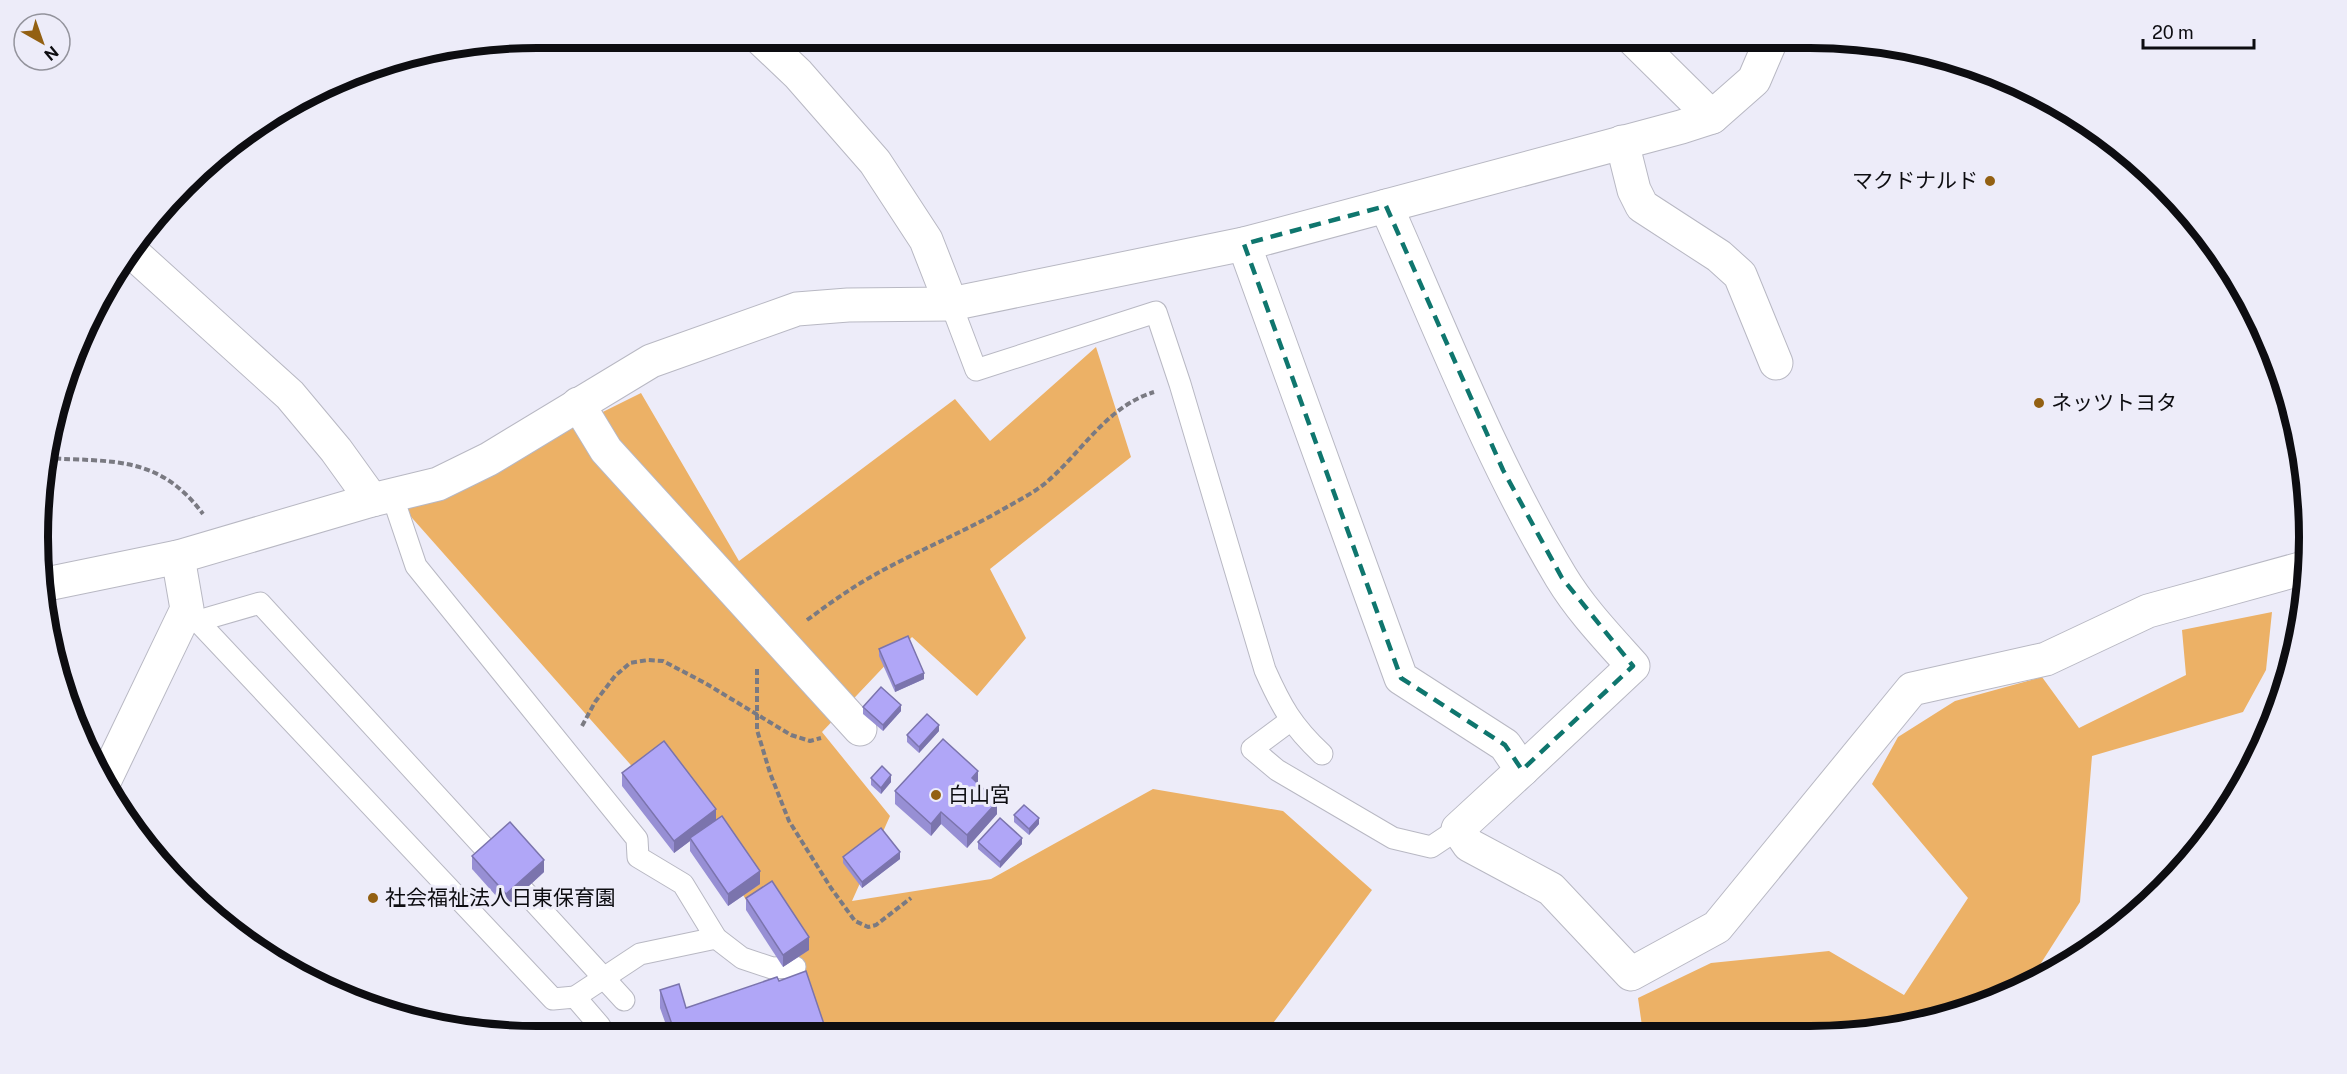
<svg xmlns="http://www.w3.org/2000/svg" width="2347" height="1074" font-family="'Public Sans','Noto Sans JP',sans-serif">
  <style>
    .forest { fill: #ecb166 }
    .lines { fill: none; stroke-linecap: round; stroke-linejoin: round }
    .service-casing { stroke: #b8b8c3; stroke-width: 23 }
    .minor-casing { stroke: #b8b8c3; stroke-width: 35 }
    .path { stroke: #7a7a82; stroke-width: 4; stroke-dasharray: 6 3; stroke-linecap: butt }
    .service { stroke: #fff; stroke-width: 21 }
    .minor { stroke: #fff; stroke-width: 33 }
    .wall { fill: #978fd4 }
    .shaded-wall { fill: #7b74ad }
    .building { fill: #b0a6f7; stroke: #7b74ad; stroke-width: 1.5 }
    .marked { fill: none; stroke: #0f766e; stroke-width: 4.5; stroke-dasharray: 12 8; stroke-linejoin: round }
    .poi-dot { fill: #936012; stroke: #edecf9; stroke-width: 2 }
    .labels { text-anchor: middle; stroke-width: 6; stroke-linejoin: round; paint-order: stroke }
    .poi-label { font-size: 21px; fill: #0d0d11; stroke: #edecf9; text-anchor: start }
    .rim { fill: none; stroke: #0d0d11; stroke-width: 8 }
  </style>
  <rect width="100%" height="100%" fill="#edecf9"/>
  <!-- forest -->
  <g class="forest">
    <path d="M1096 347 1131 457 990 569 1026 638 977 696 912 637 822 732 890 816 852 901 991 879 1153 789 1283 811 1372 890 1265 1034 820 1036 821 1032 738 886 405 510 641 393 739 561 955 399 990 441Z"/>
    <path d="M2272 612 2266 670 2243 712 2092 756 2080 902 2029 982 2001 998 1876 1032 1643 1033 1638 998 1711 963 1829 951 1904 995 1968 898 1872 784 1898 737 1955 701 2042 677 2079 728 2186 675 2182 630Z"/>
  </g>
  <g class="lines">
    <defs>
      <g id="service">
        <path d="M951 304 976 370 1156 312 1180 384 1265 670C1281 706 1292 726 1322 754"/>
        <path d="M392 495 416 566 637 839 638 857 683 884 716 938 742 958 772 968 795 967"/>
        <path d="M189 612 553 999 575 997 600 1026"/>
        <path d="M198 621 260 603 624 1000"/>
        <path d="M1291 720 1252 749 1277 770 1393 838 1431 847 1458 829"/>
        <path d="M575 997 640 954 716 938"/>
      </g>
      <g id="minor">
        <path d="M760 38 798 74 875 162 926 240 951 304"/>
        <path d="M1632 38 1712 117"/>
        <path d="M1622 142 1634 190 1642 206 1719 256 1740 275 1776 363"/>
        <path d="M1386 206C1441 330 1491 460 1561 577 1581 610 1608 638 1633 666L1522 770"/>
        <path d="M1244 244 1401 678 1505 745 1522 770 1458 829 1469 845 1551 889 1631 974 1717 927 1912 689 2046 659 2148 611 2307 567"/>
        <path d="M133 253 290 395 336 450 372 500"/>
        <path d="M578 404 606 450 860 729"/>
        <path d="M42 585 178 557 372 500 438 484 489 459 651 361 797 309 848 305 951 304 1244 244 1681 127 1712 117 1754 80 1772 38"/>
        <path d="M103 784 187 609 178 557"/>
      </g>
    </defs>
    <!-- service casing -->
    <use href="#service" class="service-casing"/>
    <!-- minor casing -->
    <use href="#minor" class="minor-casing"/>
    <!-- path -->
    <g class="path">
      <path d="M46 458C113 462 159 455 203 514"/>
      <path d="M807 620C829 604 852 587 876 574 919 550 964 532 1007 507 1021 499 1037 491 1049 480 1083 450 1108 406 1154 392"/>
      <path d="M757 669V730L770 773 789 821 831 888 855 921 868 927 876 925 911 898"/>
      <path d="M582 726 595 702 615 676 630 663 648 660 663 661 705 683 791 735 810 741 821 738"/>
      <path d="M2168 879 2170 866 2216 824"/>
    </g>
    <!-- service -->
    <use href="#service" class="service"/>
    <!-- minor -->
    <use href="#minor" class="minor"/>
  </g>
  <!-- wall -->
  <g class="wall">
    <path d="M879 649 924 679 895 692 879 656Z"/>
    <path d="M863 707 901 711 883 731 863 714Z"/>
    <path d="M939 731 919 753 907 742V735Z"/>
    <path d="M622 773 716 821 760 884 728 906 690 851V841L674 853 622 786Z"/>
    <path d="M871 778 891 782 881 794 871 785Z"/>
    <path d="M978 784 997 814 967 848 941 824 931 836 895 804V791Z"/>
    <path d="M1014 815 1039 824 1029 835 1014 822Z"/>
    <path d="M978 842 1022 844 1000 868 978 849Z"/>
    <path d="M472 856 544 872 506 907 472 869Z"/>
    <path d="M843 857 900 859 862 888 843 863Z"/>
    <path d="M746 898 809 950 783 967 746 910Z"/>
    <path d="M779 981 828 1036H670L660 1008V990L686 1008Z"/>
  </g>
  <!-- shaded-wall -->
  <g class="shaded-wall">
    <path d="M924 673V679L895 692V686Z"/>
    <path d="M901 705V711L883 731V725Z"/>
    <path d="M939 725V731L919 753V747Z"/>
    <path d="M978 771V784L972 778Z"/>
    <path d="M891 775V782L881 794V788Z"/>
    <path d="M997 802V814L967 848V835Z"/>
    <path d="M716 809V821L690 838V841L674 853V841Z"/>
    <path d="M941 812V824L931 836V824Z"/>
    <path d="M1039 818V824L1029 835V829Z"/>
    <path d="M1022 838V844L1000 868V862Z"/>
    <path d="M900 852V859L862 888V882Z"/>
    <path d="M544 860V872L506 907V894Z"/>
    <path d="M760 871V884L728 906V894Z"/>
    <path d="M809 937V950L783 967V955Z"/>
  </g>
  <!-- building -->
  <g class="building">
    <path d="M908 636 924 673 895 686 879 649Z"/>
    <path d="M881 687 901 705 883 725 863 707Z"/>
    <path d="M927 714 939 725 919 747 907 735Z"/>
    <path d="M943 739 978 771 972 778 997 802 967 835 941 812 931 824 895 791Z"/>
    <path d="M664 741 716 809 674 841 622 773Z"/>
    <path d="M882 766 891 775 881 788 871 778Z"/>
    <path d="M1024 805 1039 818 1029 829 1014 815Z"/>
    <path d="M722 816 760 871 728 894 690 838Z"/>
    <path d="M1000 818 1022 838 1000 862 978 842Z"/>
    <path d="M510 822 544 860 506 894 472 856Z"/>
    <path d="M881 828 900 852 862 882 843 857Z"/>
    <path d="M772 881 809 937 783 955 746 898Z"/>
    <path d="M806 971 828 1036H676L660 990 679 984 686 1008 777 977 779 981Z"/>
  </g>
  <!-- marked area -->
  <path class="marked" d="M1386 206 1503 470 1562 578 1633 666 1522 770 1505 745 1401 678 1244 244Z"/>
  <!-- markers -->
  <g class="poi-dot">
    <circle cx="1990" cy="181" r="6"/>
    <circle cx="2039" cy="403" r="6"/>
    <circle cx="936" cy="795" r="6"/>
    <circle cx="373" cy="898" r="6"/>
  </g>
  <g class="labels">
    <!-- poi labels -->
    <g class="poi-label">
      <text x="1978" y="188" text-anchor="end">マクドナルド</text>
      <text x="2051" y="410">ネッツトヨタ</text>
      <text x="948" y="802">白山宮</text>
      <text x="385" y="905">社会福祉法人日東保育園</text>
    </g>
  </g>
  <!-- crop -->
  <path d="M0 0H2347V1074H0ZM537 48H1810A489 489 0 0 1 2299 537V537A489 489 0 0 1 1810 1026H537A489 489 0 0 1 48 537V537A489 489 0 0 1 537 48Z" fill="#edecf9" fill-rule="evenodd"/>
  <path class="rim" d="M537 48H1810A489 489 0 0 1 2299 537V537A489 489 0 0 1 1810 1026H537A489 489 0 0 1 48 537V537A489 489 0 0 1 537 48Z"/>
  <!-- north arrow -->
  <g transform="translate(42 42) rotate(140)"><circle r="28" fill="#edecf9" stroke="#93939c" stroke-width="1.5"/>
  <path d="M0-4.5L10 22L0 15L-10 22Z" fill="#936012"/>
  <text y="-9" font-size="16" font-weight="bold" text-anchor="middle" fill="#0d0d11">N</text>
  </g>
  <!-- scale -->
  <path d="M2143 39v9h111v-9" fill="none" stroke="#0d0d11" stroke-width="3"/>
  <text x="2152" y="39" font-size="18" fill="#0d0d11" stroke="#edecf9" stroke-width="4.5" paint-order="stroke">20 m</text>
</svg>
